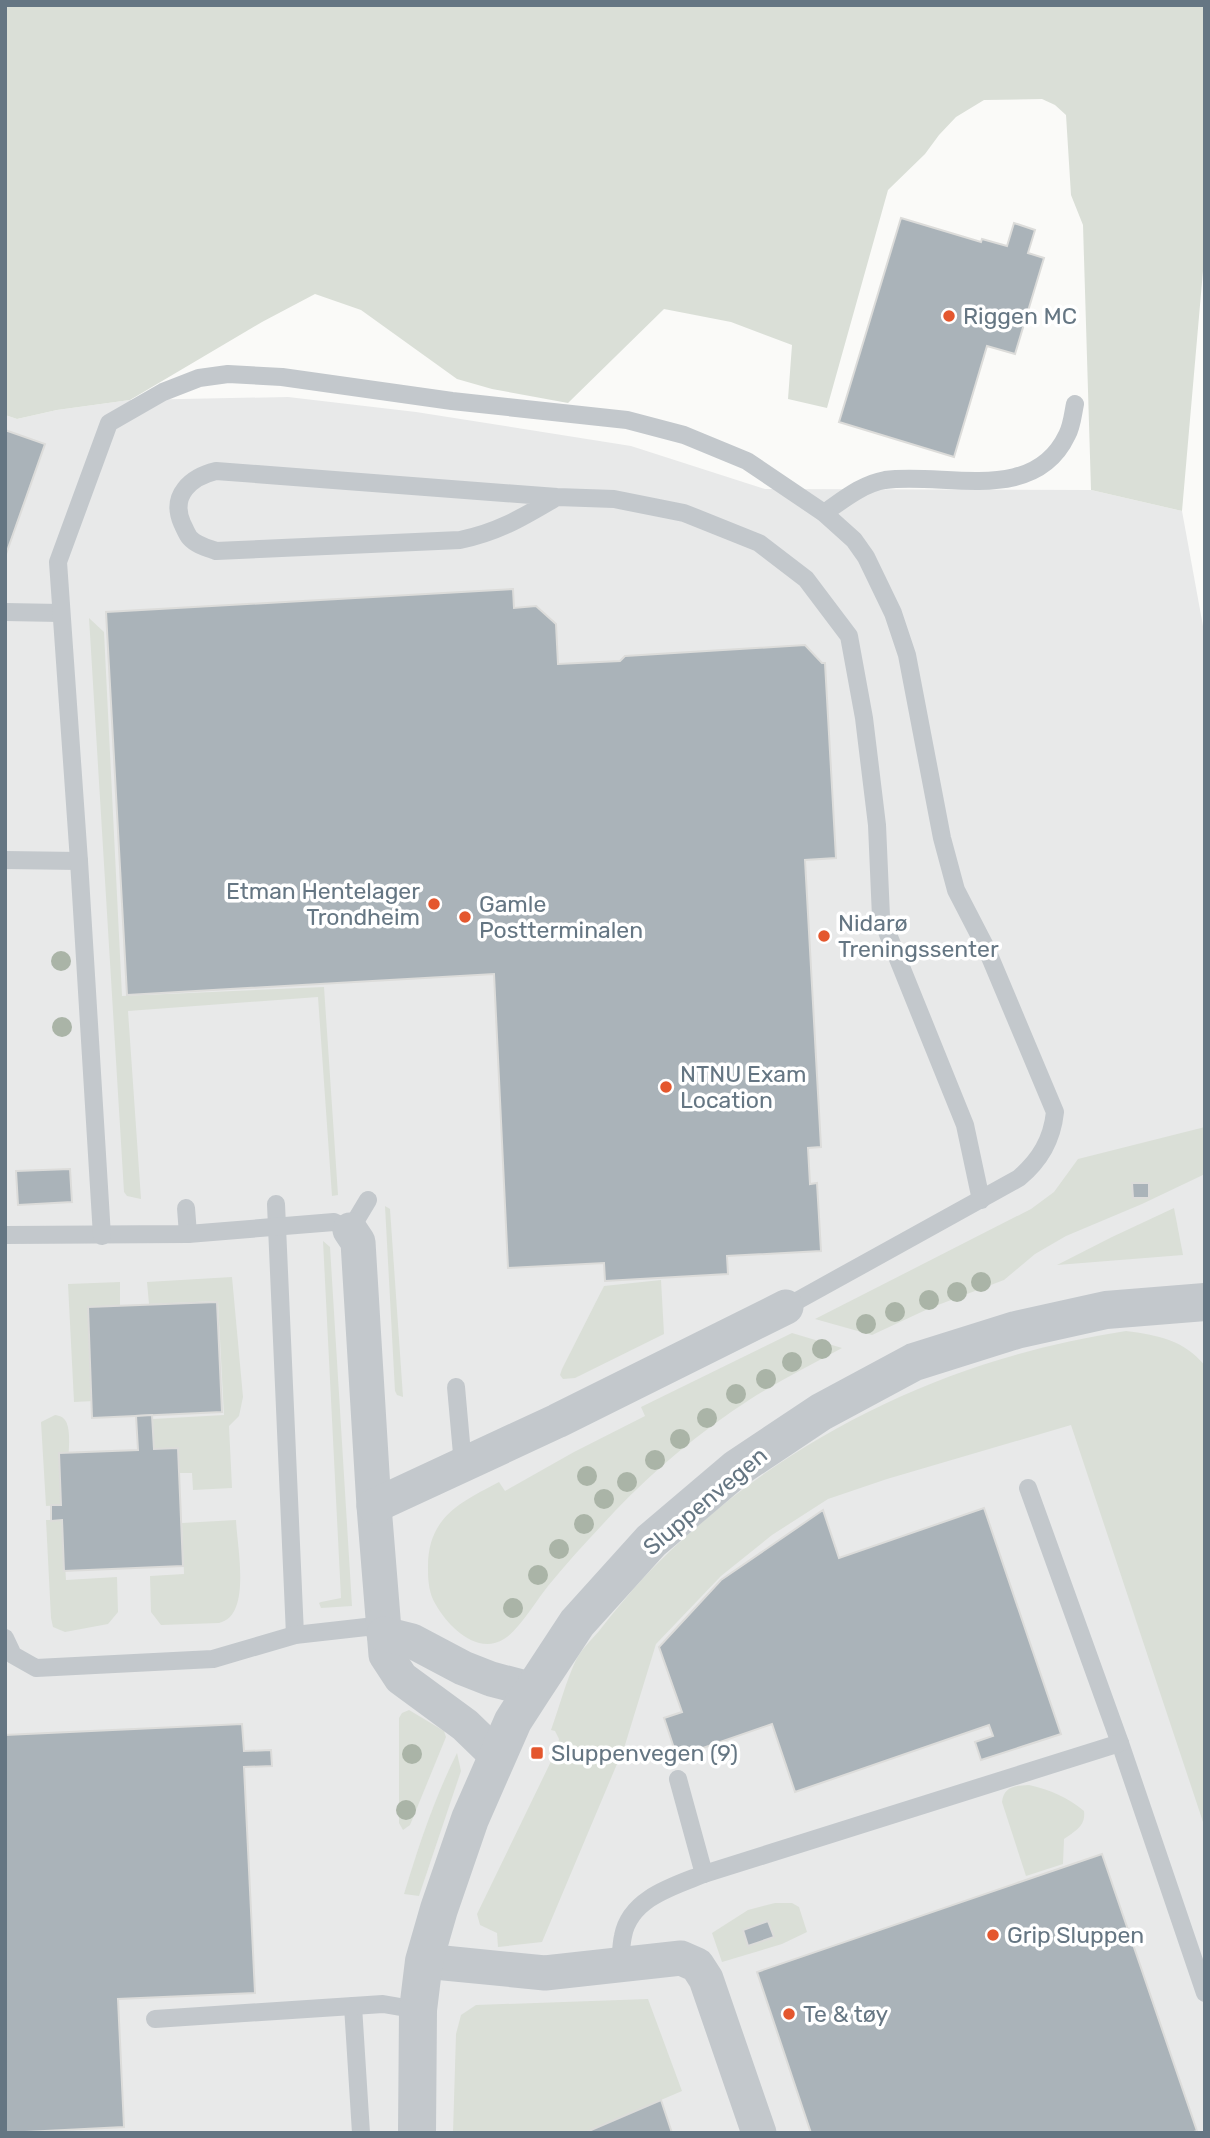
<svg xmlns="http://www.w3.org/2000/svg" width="1210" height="2138" font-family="Rubik,sans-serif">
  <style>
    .built { fill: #e8e9e9 }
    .green { fill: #dadfd7 }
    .building { fill: #aab3b9; stroke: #dcdcda; stroke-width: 2 }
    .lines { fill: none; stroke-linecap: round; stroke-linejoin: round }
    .service { stroke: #c3c8cc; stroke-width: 18 }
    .minor { stroke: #c3c8cc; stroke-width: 35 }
    .tertiary { stroke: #c3c8cc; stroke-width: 38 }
    .tree { fill: #aab4a7 }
    .poi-dot { fill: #e4572e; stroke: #fff; stroke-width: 2.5 }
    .labels { text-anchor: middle; stroke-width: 7; stroke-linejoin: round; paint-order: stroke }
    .poi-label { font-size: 23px; fill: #657683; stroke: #fff; text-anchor: start }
    .street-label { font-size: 23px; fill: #657683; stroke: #fff }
  </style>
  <rect width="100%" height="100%" fill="#fafaf8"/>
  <!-- built -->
  <path class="built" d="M288 397 416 412 631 446 765 489 1091 490 1182 511 1205 637V2133H5V415L17 419 57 410 130 400Z"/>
  <!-- green -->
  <g class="green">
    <path d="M5 5H1205V248L1182 511 1091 490 1083 225 1071 195 1066 115 1055 105 1042 99 984 100 956 117 939 135 925 154 888 190 827 408 788 399 792 345 731 322 664 309 568 403 492 389 457 379 361 310 315 294 262 322 130 400 57 410 17 419 5 415Z"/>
    <path d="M89 618 104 632 122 996 324 987 338 1195 332 1196 318 997 128 1011 141 1199 127 1196 124 1192Z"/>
    <path d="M1205 1127V1174L1142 1204 1066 1236 1035 1254 1004 1280 930 1308 872 1335 815 1319 1031 1209 1054 1192 1078 1159Z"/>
    <path d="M385 1206 390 1209 403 1397 397 1395 395 1391Z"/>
    <path d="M1174 1208 1183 1255 1057 1265 1112 1237Z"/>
    <path d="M323 1241 330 1247 352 1606 321 1608 319 1603 321 1602 341 1598Z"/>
    <path d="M232 1277 243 1397 239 1416 229 1426 232 1488 193 1490 192 1473H179L178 1450 154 1451 153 1419 224 1415 218 1301 149 1304 147 1282Z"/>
    <path d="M661 1280 664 1334 575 1378 563 1379 560 1375 562 1369 604 1286Z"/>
    <path d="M120 1282V1305L89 1307 94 1401 74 1402 68 1284Z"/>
    <path d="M1126 1331C1157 1335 1185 1340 1205 1366V1828L1071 1425 887 1479 828 1499 772 1535 721 1576 656 1644 625 1745 542 1942 498 1947 497 1933 480 1925 477 1914 557 1749 559 1739 555 1731 551 1730C559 1708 566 1681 576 1660 581 1650 591 1640 599 1631 614 1612 630 1592 647 1574 777 1440 942 1359 1126 1331Z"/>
    <path d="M792 1333 842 1348C811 1365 779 1381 749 1400 701 1431 654 1470 615 1511 592 1536 569 1560 548 1586 536 1601 519 1630 504 1639 477 1656 448 1626 436 1605 429 1594 428 1581 428 1569 427 1518 459 1503 499 1482L505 1491 574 1452 645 1416 641 1407Z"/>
    <path d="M55 1415C60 1416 62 1416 65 1420 75 1432 64 1488 62 1505L46 1506 41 1422Z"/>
    <path d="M46 1520H62L66 1580 117 1577 118 1612 108 1624 65 1632 53 1627 51 1618Z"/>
    <path d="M236 1520C237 1547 252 1616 219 1623L161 1625 151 1612 150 1576 184 1574 182 1523Z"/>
    <path d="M409 1710 444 1731 446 1737 410 1825 403 1830 399 1823V1718L402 1713Z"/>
    <path d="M457 1753 461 1771 419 1896 404 1894C419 1845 434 1799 457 1753Z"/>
    <path d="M1029 1785C1051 1790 1067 1797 1084 1811 1086 1826 1075 1831 1064 1839L1063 1864 1026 1876 1002 1802C1004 1786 1015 1786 1029 1785Z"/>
    <path d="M775 1903H792L799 1907 807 1932 782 1944 722 1962 712 1933 748 1910Z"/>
    <path d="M648 1999 682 2091 584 2133H453L456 2034 461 2015 476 2005Z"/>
  </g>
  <!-- building -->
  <g class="building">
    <path d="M901 218 981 242 982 239 1007 246 1014 223 1035 230 1028 253 1044 258 1015 354 987 346 954 457 839 422Z"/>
    <path d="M5 430 45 444 5 557Z"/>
    <path d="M513 589 514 608 536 606 556 624 558 664 620 661 625 656 805 645 822 663H825L836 858 805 860 821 1147 808 1148 810 1184 817 1183 821 1251 727 1256 728 1274 605 1281 604 1263 508 1268 494 974 127 995 106 612Z"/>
    <path d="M70 1169 72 1202 18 1205 16 1171Z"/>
    <path d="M1132 1183H1149V1198H1133Z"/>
    <path d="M217 1302 222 1412 92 1418 88 1307Z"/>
    <path d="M152 1415 154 1449 178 1448 183 1566 64 1571 62 1520 51 1521V1505H61L59 1453 138 1450 136 1416Z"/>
    <path d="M984 1508 1061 1734 981 1760 975 1742 993 1736 989 1725 795 1792 772 1724 677 1757 664 1718 682 1712 659 1647 721 1580 823 1510 839 1558Z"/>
    <path d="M242 1724 244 1751 271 1750 272 1766 244 1767 255 1993 118 1999 124 2127 5 2133V1735Z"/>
    <path d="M1102 1854 1197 2131 1191 2133H811L757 1972Z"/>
    <path d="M768 1921 774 1937 748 1946 743 1930Z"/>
    <path d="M661 2100 672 2133H584Z"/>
  </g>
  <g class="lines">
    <!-- service -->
    <g class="service">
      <path d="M557 497C523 517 499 532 460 540L216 551C208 548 196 545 190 538 187 535 184 527 182 523 170 495 191 477 216 471L557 497 614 499 684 513 759 543 806 579 849 636 864 718 877 825 881 917 965 1125 981 1200"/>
      <path d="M824 513C843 500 862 484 885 480 946 472 1034 505 1067 435 1072 426 1073 413 1075 404"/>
      <path d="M5 612 60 613"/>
      <path d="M5 860 79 861"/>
      <path d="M276 1204 295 1635"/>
      <path d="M186 1208 188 1234"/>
      <path d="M5 1235 188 1234 334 1222 350 1230 368 1200"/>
      <path d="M102 1236 79 861 58 562 109 423 163 392 199 378 228 374 282 377 452 401 627 420 684 435 747 461 824 513 854 540 866 557 893 613 907 655 942 838 956 890 987 950 1055 1112C1052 1140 1040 1160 1019 1178L786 1307"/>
      <path d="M456 1387 463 1465"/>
      <path d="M1028 1488 1120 1743 1205 1993"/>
      <path d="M5 1638 13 1655 36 1668 213 1659 295 1635 384 1625"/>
      <path d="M678 1779 704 1874"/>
      <path d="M620 1964C621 1955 621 1945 623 1936 630 1898 674 1886 704 1874L1120 1743"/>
      <path d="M353 2006 361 2133"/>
      <path d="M155 2019 383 2004 418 2010"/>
    </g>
    <!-- minor -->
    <g class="minor">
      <path d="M350 1230 358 1242 374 1506 386 1655 401 1678 465 1725 497 1756"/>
      <path d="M374 1506 557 1421 786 1307"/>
      <path d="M384 1634 412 1641 463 1668 491 1679 533 1690"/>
      <path d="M424 1961 545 1973 681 1958 697 1965 706 1979 759 2133"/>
    </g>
    <!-- tertiary -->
    <path class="tertiary" d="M417 2133 418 2010 424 1961 439 1909 470 1819 513 1721 533 1690 577 1623 651 1541 737 1468 821 1412 914 1362 1016 1330 1106 1310 1205 1302"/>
  </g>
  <!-- trees -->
  <g class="tree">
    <circle cx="61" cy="961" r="10"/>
    <circle cx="62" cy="1027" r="10"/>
    <circle cx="981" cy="1282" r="10"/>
    <circle cx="957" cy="1292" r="10"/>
    <circle cx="929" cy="1300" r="10"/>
    <circle cx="895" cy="1312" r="10"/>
    <circle cx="866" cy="1324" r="10"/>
    <circle cx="822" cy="1349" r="10"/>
    <circle cx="792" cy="1362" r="10"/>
    <circle cx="766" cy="1379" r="10"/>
    <circle cx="736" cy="1394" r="10"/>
    <circle cx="707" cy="1418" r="10"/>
    <circle cx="680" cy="1439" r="10"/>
    <circle cx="655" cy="1460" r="10"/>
    <circle cx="587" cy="1476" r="10"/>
    <circle cx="627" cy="1482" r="10"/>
    <circle cx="604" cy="1499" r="10"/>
    <circle cx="584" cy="1524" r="10"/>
    <circle cx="559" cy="1549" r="10"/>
    <circle cx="538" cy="1575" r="10"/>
    <circle cx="513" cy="1608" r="10"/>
    <circle cx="412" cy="1754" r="10"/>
    <circle cx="406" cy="1810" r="10"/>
  </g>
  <!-- markers -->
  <g class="poi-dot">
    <circle cx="949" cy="316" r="7"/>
    <circle cx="434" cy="904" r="7"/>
    <circle cx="465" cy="917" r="7"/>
    <circle cx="824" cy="936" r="7"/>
    <circle cx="666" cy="1087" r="7"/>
    <rect x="530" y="1746" width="14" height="14" rx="3.5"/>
    <circle cx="993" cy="1935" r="7"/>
    <circle cx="789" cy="2014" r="7"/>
  </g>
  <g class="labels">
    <!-- poi labels -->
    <g class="poi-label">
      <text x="963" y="324">Riggen MC</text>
      <text x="420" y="899" text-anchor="end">Etman Hentelager<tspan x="420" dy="26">Trondheim</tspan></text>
      <text x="479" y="912">Gamle<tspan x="479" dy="26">Postterminalen</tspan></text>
      <text x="838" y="931">Nidarø<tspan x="838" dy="26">Treningssenter</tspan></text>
      <text x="680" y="1082">NTNU Exam<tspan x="680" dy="26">Location</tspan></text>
      <text x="551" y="1761">Sluppenvegen (9)</text>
      <text x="1007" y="1943">Grip Sluppen</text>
      <text x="803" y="2022">Te &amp; tøy</text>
    </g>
    <!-- street labels -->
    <g class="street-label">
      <text transform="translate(705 1501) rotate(-40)" y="8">Sluppenvegen</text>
    </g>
  </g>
  <!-- border -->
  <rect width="1210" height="2138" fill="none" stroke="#657683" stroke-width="14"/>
</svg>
